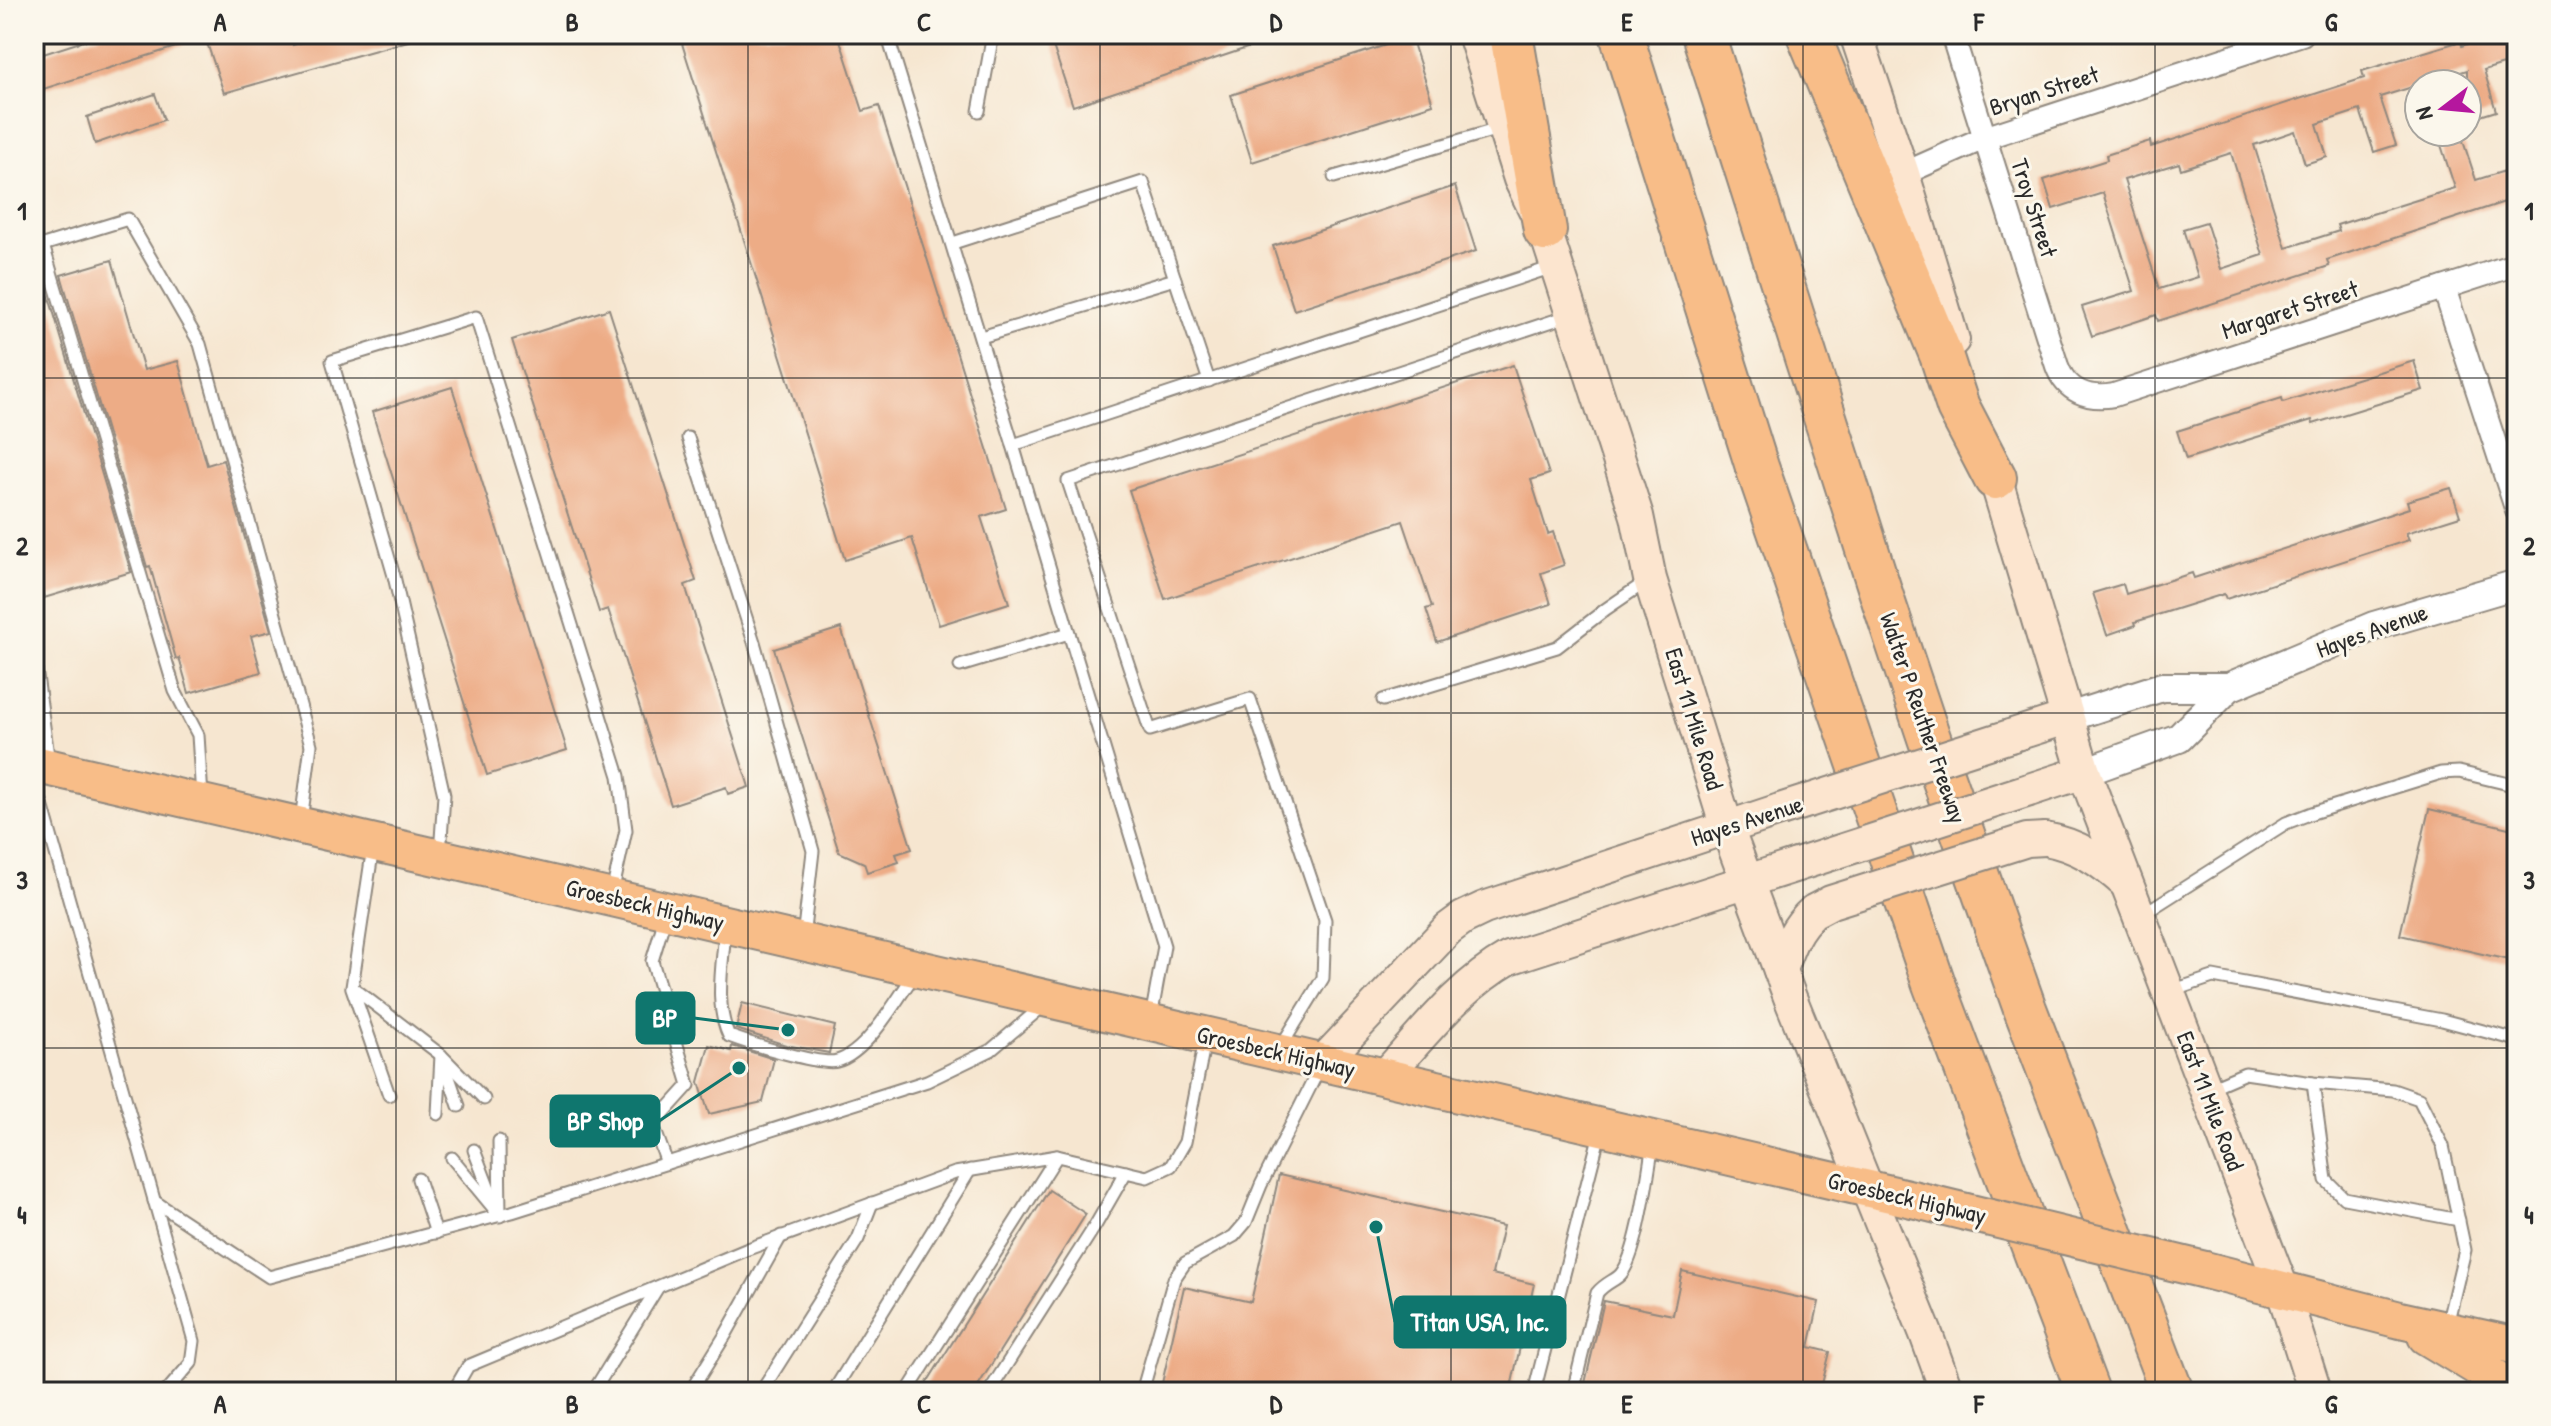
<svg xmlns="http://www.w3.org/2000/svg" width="2551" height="1426" font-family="'Patrick Hand',sans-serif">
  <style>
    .building { fill: #edac86; fill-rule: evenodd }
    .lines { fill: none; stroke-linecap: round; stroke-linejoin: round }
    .service-casing { stroke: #90887e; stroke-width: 15 }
    .minor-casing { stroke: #90887e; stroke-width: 26 }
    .tertiary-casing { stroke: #90887e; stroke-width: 32 }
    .secondary-casing { stroke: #90887e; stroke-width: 36 }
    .primary-casing { stroke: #90887e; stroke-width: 40 }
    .motorway-casing { stroke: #90887e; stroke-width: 46 }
    .service { stroke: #fff; stroke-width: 11 }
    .minor { stroke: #fff; stroke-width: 22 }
    .tertiary { stroke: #fff; stroke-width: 28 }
    .secondary { stroke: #fce5cf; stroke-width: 32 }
    .primary { stroke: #f8bd88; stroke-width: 36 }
    .motorway { stroke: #f8bd88; stroke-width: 42 }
    .secondary-bridge-casing { stroke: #90887e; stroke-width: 36; stroke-linecap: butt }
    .primary-bridge-casing { stroke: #90887e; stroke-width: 40; stroke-linecap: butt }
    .secondary-bridge { stroke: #fce5cf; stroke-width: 32 }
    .primary-bridge { stroke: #f8bd88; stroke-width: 36 }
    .grid { fill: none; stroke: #2b2b2b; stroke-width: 2; stroke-opacity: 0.55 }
    .labels { text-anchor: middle; stroke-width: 6; stroke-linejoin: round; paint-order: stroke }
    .street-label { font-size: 24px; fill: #2b2b2b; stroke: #fbf7ec }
    .leader { fill: none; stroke: #0f766e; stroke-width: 3 }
    .callout-dot { fill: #0f766e; stroke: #fbf7ec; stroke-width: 3 }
    .callout { fill: #0f766e; stroke: #0f766e; stroke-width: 3 }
    .callout-label { font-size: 26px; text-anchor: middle; font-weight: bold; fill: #fff }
    .neatline { fill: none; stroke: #2b2b2b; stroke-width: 3 }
    .grid-label { font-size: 26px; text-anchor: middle; font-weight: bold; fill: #2b2b2b }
  </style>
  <rect width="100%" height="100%" fill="#fbf7ec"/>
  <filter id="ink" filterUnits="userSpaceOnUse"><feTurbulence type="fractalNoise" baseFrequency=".0125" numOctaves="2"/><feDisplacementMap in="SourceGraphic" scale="16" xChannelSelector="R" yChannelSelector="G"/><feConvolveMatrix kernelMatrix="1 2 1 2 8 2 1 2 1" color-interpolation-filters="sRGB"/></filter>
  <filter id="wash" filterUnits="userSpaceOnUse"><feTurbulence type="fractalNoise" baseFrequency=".006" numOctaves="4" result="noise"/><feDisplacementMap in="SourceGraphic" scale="32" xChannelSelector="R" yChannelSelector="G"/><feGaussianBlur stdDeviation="1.8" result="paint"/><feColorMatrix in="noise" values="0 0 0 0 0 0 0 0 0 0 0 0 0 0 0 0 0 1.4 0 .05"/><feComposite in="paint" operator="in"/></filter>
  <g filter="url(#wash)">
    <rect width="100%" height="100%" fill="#f6e6d0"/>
    <g id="blocks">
      <!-- building -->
      <g class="building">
        <path d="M105 34H203L204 38 34 92V57Z"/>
        <path d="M204 34H292L293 45 328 34H414L415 39 224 93Z"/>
        <path d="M679 34H838L863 111 879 106 1006 509 981 517 1009 603 939 625 912 538 845 560Z"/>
        <path d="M1049 34H1276L1277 38 1073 106Z"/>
        <path d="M2467 34H2473L2475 42 2500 34H2517V60L2484 70 2496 111 2474 118 2467 95V70L2380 97 2396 145 2374 152 2360 110 2317 124 2327 157 2305 164 2295 131 2254 145 2286 248 2339 231 2337 225 2455 188 2441 145 2462 138 2476 180 2511 169 2517 189V198L2327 260 2329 266 2158 321 2156 315 2092 336 2082 307 2134 291 2103 193 2053 209 2044 180 2107 160 2106 155 2150 141 2151 147 2364 78 2362 71 2461 41 2462 46 2467 44ZM2231 153 2263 255 2221 269 2206 222 2183 229 2198 277 2159 289 2124 180 2179 163 2181 169Z"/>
        <path d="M1411 37 1433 104 1252 162 1231 95Z"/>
        <path d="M155 94 164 120 95 144 87 117Z"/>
        <path d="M1455 186 1476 251 1294 310 1273 246Z"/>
        <path d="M112 260 144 370 178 361 207 465 223 460 271 631 251 636 261 672 189 693 179 658 176 659 150 566 147 567 61 275Z"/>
        <path d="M44 280 131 572 44 598 34 564V282Z"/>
        <path d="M609 309 696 581 685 585 749 787 728 794 726 787 671 805 608 609 599 612 512 340Z"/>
        <path d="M2414 361 2423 390 2313 424 2312 420 2186 459 2177 431 2282 398 2283 402Z"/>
        <path d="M1513 365 1549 474 1531 480 1548 534 1553 532 1564 565 1541 573 1551 604 1437 642 1426 609 1432 607 1403 521 1165 599 1129 490Z"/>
        <path d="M452 387 567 750 487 775 372 412Z"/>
        <path d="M2451 488 2460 516 2406 533 2409 540 2226 599 2224 594 2135 622 2136 625 2107 635 2093 593 2123 584 2126 594 2192 573 2194 578 2409 508 2407 501Z"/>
        <path d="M841 628 912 849 896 854 899 862 867 872 864 863 839 852 774 649Z"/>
        <path d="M2429 809 2517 830V962L2400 935Z"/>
        <path d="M742 1003 835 1026 829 1053 786 1045 736 1029Z"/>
        <path d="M709 1045 731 1051 732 1046 774 1059 763 1102 709 1114 699 1082Z"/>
        <path d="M1279 1175 1503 1226 1492 1274 1534 1284 1510 1392H1160L1184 1287 1251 1302Z"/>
        <path d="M1049 1190 1086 1214 974 1392H921Z"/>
        <path d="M1682 1271 1819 1302 1809 1347 1830 1352 1820 1392H1583L1604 1301 1673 1315Z"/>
      </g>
    </g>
  </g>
  <g filter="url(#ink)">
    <use href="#blocks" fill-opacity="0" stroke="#90887e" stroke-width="2"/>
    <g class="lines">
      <defs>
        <g id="service">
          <path d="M887 34 1013 445 1556 266"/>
          <path d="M979 111 993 34"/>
          <path d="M1334 177 1502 128"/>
          <path d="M953 243 1143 182 1175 279"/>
          <path d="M981 337 1175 279 1209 381"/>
          <path d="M688 438 754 642 813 851 803 938"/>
          <path d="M1013 445 1069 633"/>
          <path d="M34 654 49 763"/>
          <path d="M960 666 1069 633 1164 946 1151 1018"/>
          <path d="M1383 700 1557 647 1606 609 1647 581"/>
          <path d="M34 776 194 1341 191 1363 166 1392"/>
          <path d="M202 797 198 735 175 691 43 245 128 219 200 344 311 745 301 821"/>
          <path d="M373 847 352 987 441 1055 484 1099"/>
          <path d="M440 854 444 795 394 576 332 361 476 317 619 776 626 830 612 893"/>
          <path d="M2143 914 2286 823 2312 813 2441 773 2459 772 2517 786"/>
          <path d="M666 915 652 961 689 1085 653 1125 667 1163"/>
          <path d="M725 929C723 964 714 1004 729 1036 748 1043 821 1066 837 1061 867 1053 897 999 914 975"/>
          <path d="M352 988 389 1095"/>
          <path d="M2171 991 2213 977 2442 1020 2517 1040"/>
          <path d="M1280 1048 1323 978 1325 920 1250 699 1150 730 1068 481 1571 315"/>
          <path d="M443 1060 459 1106"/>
          <path d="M2313 1083 2326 1180 2344 1198 2459 1220"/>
          <path d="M2210 1088 2245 1073 2313 1083 2393 1090 2419 1099 2443 1146 2465 1250 2447 1325"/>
          <path d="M438 1114 441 1055"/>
          <path d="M499 1141 500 1215"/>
          <path d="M474 1150 495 1205"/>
          <path d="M452 1158 500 1216"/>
          <path d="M418 1179 436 1233"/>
          <path d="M154 1201 269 1277 512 1212 927 1081 991 1050 1043 1006"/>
          <path d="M453 1392 468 1366 748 1249 955 1173 1057 1156 1147 1177 1171 1166 1185 1142 1205 1040"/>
          <path d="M593 1392 658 1287"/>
          <path d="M690 1392 726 1334 781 1236"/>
          <path d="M761 1392 858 1239 872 1203"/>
          <path d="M833 1392 970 1170"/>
          <path d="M907 1392 1057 1156"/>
          <path d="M989 1392 1095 1226 1126 1172"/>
          <path d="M1142 1392 1174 1279 1185 1263 1234 1236 1246 1222 1261 1185 1320 1067"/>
          <path d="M1534 1392 1600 1133"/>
          <path d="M1573 1392 1597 1293C1606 1282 1615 1281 1621 1274 1638 1254 1648 1173 1653 1144"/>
        </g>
        <g id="minor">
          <path d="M1952 34 2057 366C2066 391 2088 400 2114 395L2517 264"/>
          <path d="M1903 174 1984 138 2302 34"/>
          <path d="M2444 288 2517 511"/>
        </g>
        <g id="tertiary">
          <path d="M2066 718 2162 687H2229"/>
          <path d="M2084 772 2179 738 2229 687 2374 626 2517 584"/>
        </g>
        <g id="secondary">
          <path d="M1474 34 1520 179 1545 230 1637 516 1650 579 1727 828 1791 1000 1926 1334 1947 1392"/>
          <path d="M1856 34 1903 174 1953 340"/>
          <path d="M1989 457 2084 772 2282 1288 2315 1392"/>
          <path d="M2010 736 2066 718"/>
          <path d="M2029 790 2084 772"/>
          <path d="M2045 839C2079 845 2101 861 2126 883"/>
          <path d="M1780 970C1788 947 1795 927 1814 911"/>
          <path d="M1322 1063 1448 929 1463 918 1484 908 1780 810"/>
          <path d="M1384 1077C1423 1035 1458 987 1509 958L1797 865"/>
        </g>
        <g id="primary">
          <path d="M34 764 1925 1202"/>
          <path d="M2205 1270 2400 1320 2517 1346"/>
          <path d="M2426 1336 2517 1391"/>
        </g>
        <g id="motorway">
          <path d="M1511 34 1545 230"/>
          <path d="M1621 34 1757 467 1934 984 2088 1392"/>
          <path d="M1703 34 1885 606 1929 738 2025 1009 2172 1392"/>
          <path d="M1808 34 1941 355 1958 407 1995 478"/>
        </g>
      </defs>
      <!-- service casing -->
      <use href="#service" class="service-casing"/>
      <!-- minor casing -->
      <use href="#minor" class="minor-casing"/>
      <!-- tertiary casing -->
      <use href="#tertiary" class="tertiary-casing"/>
      <!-- secondary casing -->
      <use href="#secondary" class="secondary-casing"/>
      <!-- primary casing -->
      <use href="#primary" class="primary-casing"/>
      <!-- motorway casing -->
      <use href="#motorway" class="motorway-casing"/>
      <!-- service -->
      <use href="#service" class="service"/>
      <!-- minor -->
      <use href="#minor" class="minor"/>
      <!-- tertiary -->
      <use href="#tertiary" class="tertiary"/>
      <!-- secondary -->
      <use href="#secondary" class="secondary"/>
      <!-- primary -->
      <use href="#primary" class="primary"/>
      <!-- motorway -->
      <use href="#motorway" class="motorway"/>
      <defs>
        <g id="secondary-bridge">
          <path d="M1780 810 2010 736"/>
          <path d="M1797 865 2029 790"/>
          <path d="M1814 911 1831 902 2027 840 2045 839"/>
        </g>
        <path id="primary-bridge" d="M1925 1202 2205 1270"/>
      </defs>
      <!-- secondary-bridge casing -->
      <use href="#secondary-bridge" class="secondary-bridge-casing"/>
      <!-- primary-bridge casing -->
      <use href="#primary-bridge" class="primary-bridge-casing"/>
      <!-- secondary-bridge -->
      <use href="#secondary-bridge" class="secondary-bridge"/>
      <!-- primary-bridge -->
      <use href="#primary-bridge" class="primary-bridge"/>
    </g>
  </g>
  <!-- grid -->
  <path class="grid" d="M396 34V1392M748 34V1392M1100 34V1392M1451 34V1392M1803 34V1392M2155 34V1392M34 378H2517M34 713H2517M34 1048H2517"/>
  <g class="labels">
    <!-- street labels -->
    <g class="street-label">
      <text transform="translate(2044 91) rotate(-18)" y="8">Bryan Street</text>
      <text transform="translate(2034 208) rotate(72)" y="8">Troy Street</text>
      <text transform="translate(2290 310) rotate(-18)" y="8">Margaret Street</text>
      <text transform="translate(2372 631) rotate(-20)" y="8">Hayes Avenue</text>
      <text transform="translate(1923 718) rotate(71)" y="8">Walter P Reuther Freeway</text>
      <text transform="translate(1694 719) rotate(73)" y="8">East 11 Mile Road</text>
      <text transform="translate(1747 821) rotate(-18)" y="8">Hayes Avenue</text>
      <text transform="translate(645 905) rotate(13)" y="8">Groesbeck Highway</text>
      <text transform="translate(1276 1052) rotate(13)" y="8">Groesbeck Highway</text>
      <text transform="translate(2210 1101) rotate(69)" y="8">East 11 Mile Road</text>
      <text transform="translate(1907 1198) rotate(13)" y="8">Groesbeck Highway</text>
    </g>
  </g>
  <!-- callouts -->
  <path class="leader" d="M788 1030L694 1018M739 1068L659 1121M1376 1227L1395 1322"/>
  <g class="callout-dot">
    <circle cx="788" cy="1030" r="8"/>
    <circle cx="739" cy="1068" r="8"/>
    <circle cx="1376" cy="1227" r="8"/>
  </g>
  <g class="callout">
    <rect x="637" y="993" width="57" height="50" rx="8"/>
    <rect x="551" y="1096" width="108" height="50" rx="8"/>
    <rect x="1395" y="1297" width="170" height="50" rx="8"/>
  </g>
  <g class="callout-label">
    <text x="665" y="1027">BP</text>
    <text x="605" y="1130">BP Shop</text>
    <text x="1480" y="1331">Titan USA, Inc.</text>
  </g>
  <!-- margin -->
  <rect width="2551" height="1426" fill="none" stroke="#fbf7ec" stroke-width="88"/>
  <!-- north arrow -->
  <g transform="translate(2443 108) rotate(254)"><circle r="38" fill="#fbf7ec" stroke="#a8a59f" stroke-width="2"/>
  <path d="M0-6L14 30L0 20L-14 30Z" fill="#b5179e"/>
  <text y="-12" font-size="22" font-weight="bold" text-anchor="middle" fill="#2b2b2b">N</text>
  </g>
  <rect x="44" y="44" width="2463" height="1338" class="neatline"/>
  <g class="grid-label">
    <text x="220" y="31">A</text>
    <text x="572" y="31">B</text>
    <text x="924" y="31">C</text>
    <text x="1276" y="31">D</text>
    <text x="1627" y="31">E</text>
    <text x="1979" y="31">F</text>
    <text x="2331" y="31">G</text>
    <text x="22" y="220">1</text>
    <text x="2529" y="220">1</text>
    <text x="22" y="555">2</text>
    <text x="2529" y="555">2</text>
    <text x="22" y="889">3</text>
    <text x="2529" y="889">3</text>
    <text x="22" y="1224">4</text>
    <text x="2529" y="1224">4</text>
    <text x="220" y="1413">A</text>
    <text x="572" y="1413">B</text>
    <text x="924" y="1413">C</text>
    <text x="1276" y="1413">D</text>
    <text x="1627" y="1413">E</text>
    <text x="1979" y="1413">F</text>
    <text x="2331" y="1413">G</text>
  </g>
</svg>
